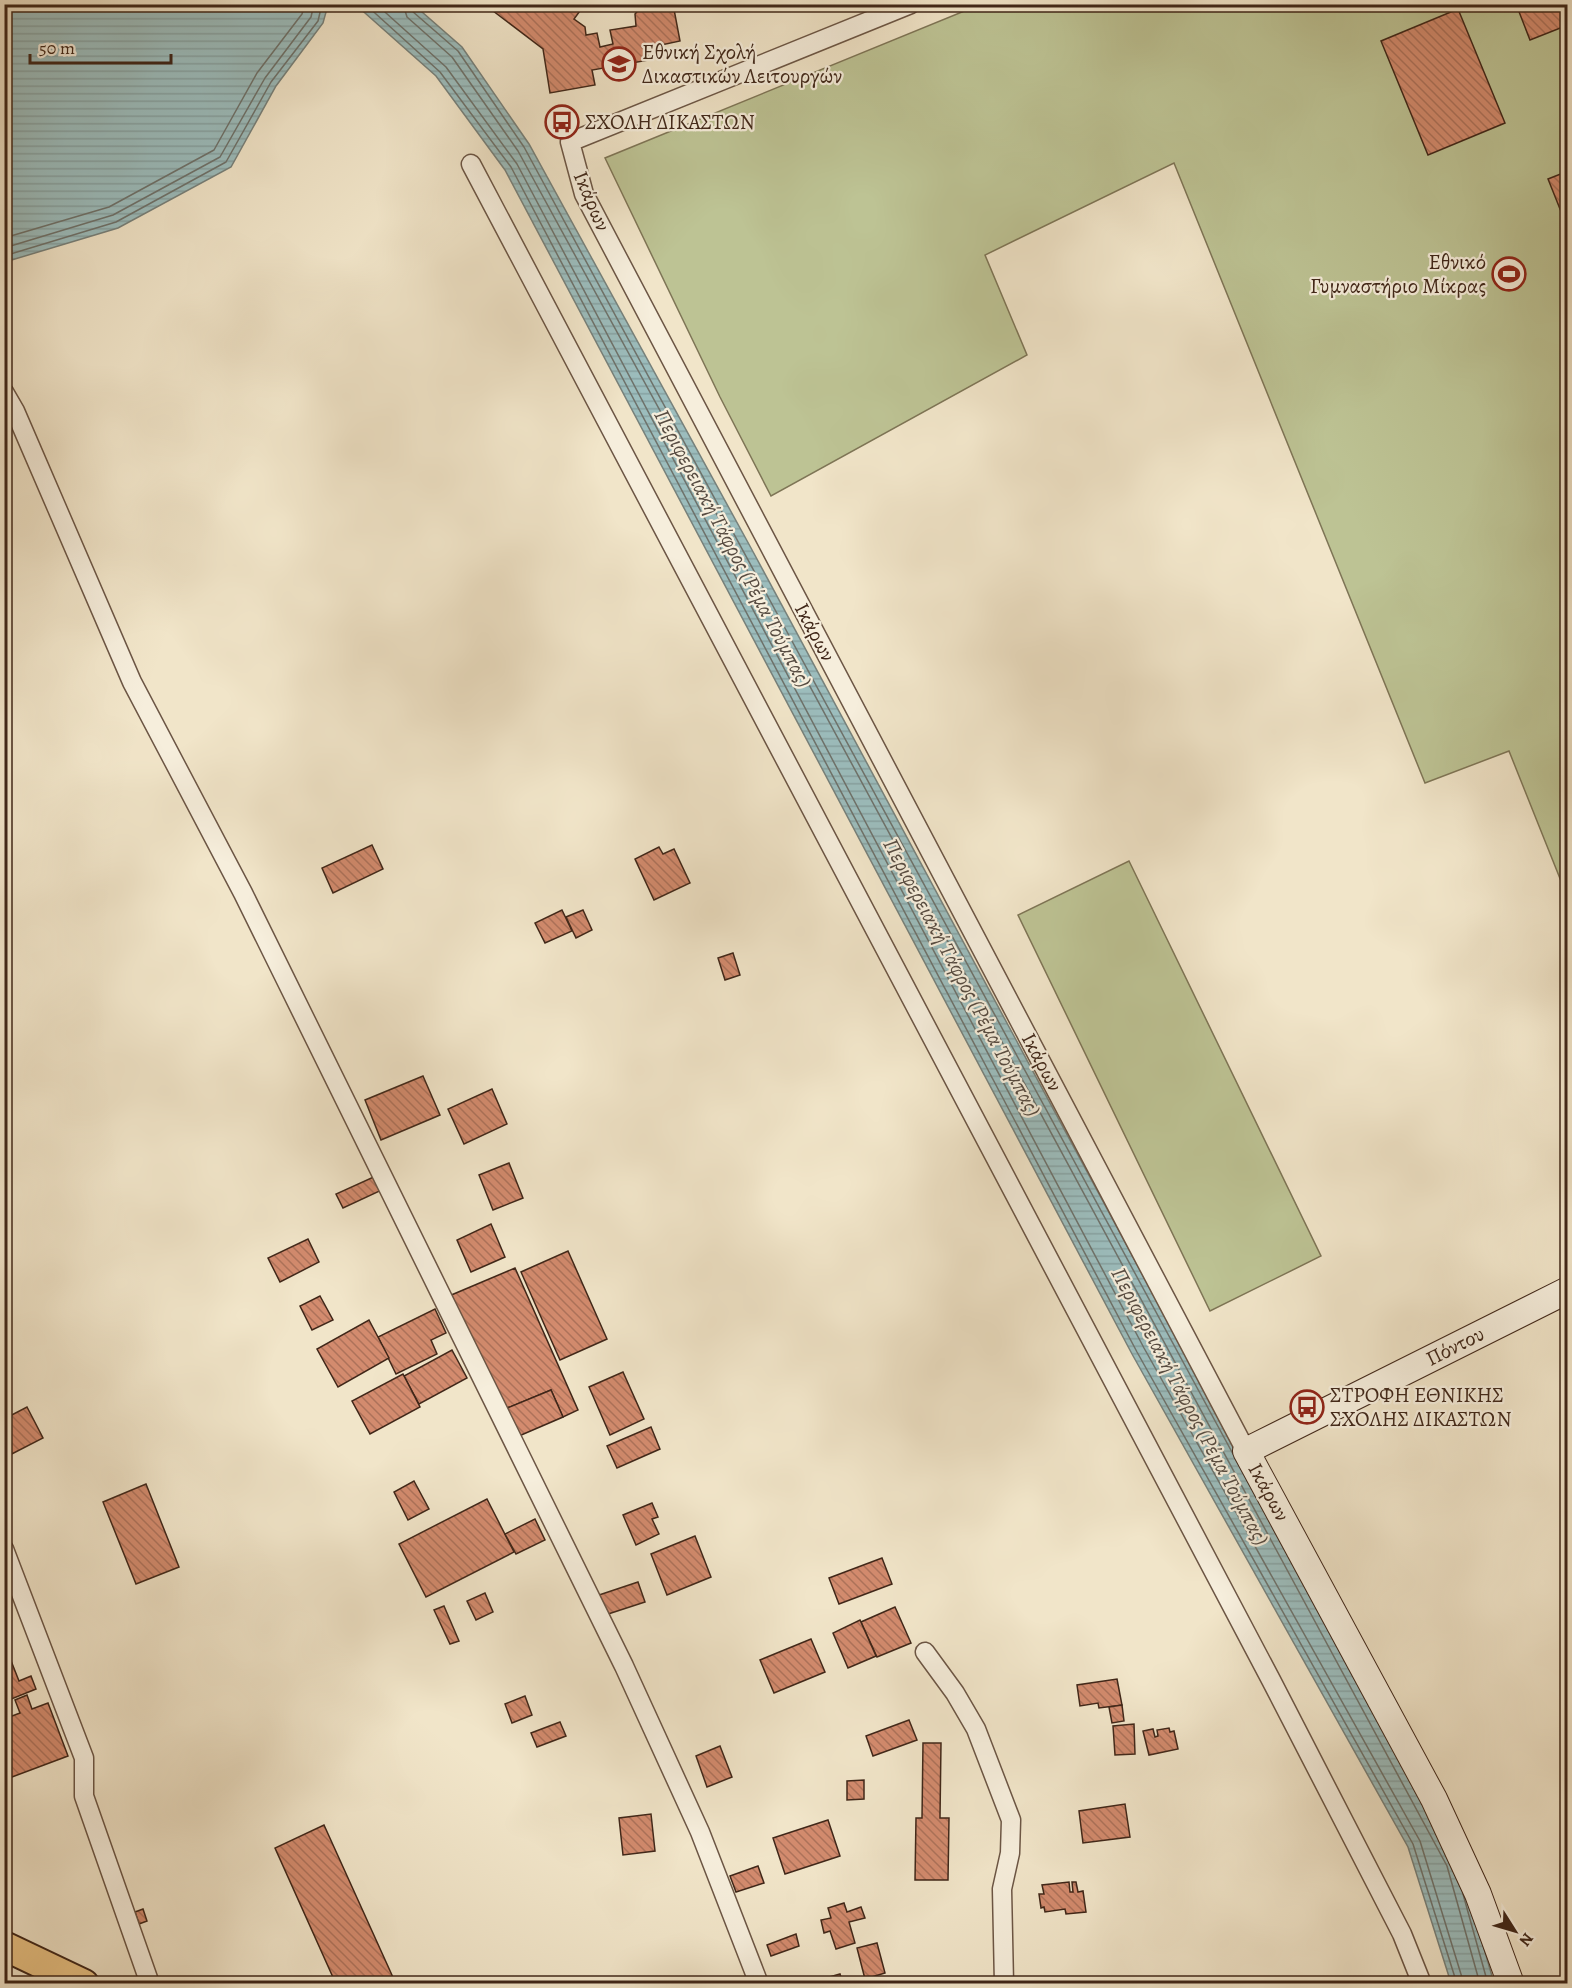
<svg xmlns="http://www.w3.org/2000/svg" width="1572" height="1988" font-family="Alegreya,serif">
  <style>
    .green { fill: #bdc394; stroke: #7e7556; stroke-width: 1.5 }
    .water { fill: url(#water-rules); stroke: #77817b; stroke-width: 1.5 }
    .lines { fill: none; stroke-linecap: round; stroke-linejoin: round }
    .shore { stroke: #6e726b; stroke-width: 1.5 }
    .building { fill: url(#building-back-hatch); stroke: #402719; stroke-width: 1.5 }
    .minor-casing { stroke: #6c5645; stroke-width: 21 }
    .secondary-casing { stroke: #402719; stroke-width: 28 }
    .primary-casing { stroke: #402719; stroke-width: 32 }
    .minor { stroke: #f6eedc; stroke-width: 18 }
    .secondary { stroke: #f6eedc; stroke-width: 26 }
    .primary { stroke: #e8c284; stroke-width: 28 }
    .labels { text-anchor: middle; stroke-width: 4.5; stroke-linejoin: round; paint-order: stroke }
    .poi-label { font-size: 21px; fill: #402719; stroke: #f6eedc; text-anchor: start }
    .street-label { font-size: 21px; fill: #402719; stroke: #f6eedc }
    .water-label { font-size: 22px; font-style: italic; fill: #574c42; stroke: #f6eedc }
  </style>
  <defs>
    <pattern id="water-rules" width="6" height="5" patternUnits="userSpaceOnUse" patternTransform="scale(1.5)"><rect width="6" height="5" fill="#9cbdbd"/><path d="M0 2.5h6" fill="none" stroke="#87a2a2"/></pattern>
    <pattern id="building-back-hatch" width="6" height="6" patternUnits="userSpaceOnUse" patternTransform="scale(1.5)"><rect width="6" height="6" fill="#d38b6e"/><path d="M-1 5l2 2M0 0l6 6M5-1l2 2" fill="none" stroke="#ad725a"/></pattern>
  </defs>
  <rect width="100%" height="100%" fill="#f1e5c9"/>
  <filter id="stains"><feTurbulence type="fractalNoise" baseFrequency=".00333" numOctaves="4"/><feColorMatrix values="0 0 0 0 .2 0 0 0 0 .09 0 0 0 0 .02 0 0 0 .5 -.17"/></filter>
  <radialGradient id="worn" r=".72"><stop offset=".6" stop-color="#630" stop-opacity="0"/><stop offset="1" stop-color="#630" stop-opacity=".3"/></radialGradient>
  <!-- green -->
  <g class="green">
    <path d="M979 5H1567V896L1509 751 1425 783 1174 163 985 255 1027 355 771 496 720 397 605 158Z"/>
    <path d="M1129 861 1321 1256 1210 1311 1018 915Z"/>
  </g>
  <!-- water -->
  <g class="water">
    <path d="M5 4H328V5L323 23 276 86 231 167 118 228 5 262Z"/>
    <path d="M356 5H414L462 47 529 144 751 548 1459 1862 1494 1983H1451L1408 1847 1132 1354 505 170 436 76Z"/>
  </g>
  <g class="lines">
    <!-- shore -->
    <g class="shore">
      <path d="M365 4 440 72 511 167 1137 1352 1413 1844 1457 1984"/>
      <path d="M376 4 446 67 517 164 1144 1348 1420 1841 1464 1984"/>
      <path d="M403 4 407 17 452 57 518 151 739 555 1447 1866 1480 1984"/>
      <path d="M410 4 412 11 458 51 524 147 1233 1454"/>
      <path d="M4 238 109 207 214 150 257 73 302 14 305 4"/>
      <path d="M4 248 113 215 220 157 265 78 311 17 314 4"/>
      <path d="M4 256 116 222 226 162 271 82 318 21 322 4"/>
      <path d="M1463 1894 1488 1984"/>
    </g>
  </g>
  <!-- building -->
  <g class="building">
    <path d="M484 4H585L574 19 585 27 586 35 597 33 600 47 613 44 610 30 636 26 635 14 644 4H673L680 41 647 48 649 60 592 70 595 85 550 93 543 49Z"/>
    <path d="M1516 4H1568V25L1530 40Z"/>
    <path d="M1458 9 1505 123 1428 155 1381 41Z"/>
    <path d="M1568 171V229L1548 179Z"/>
    <path d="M372 845 383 869 333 893 322 868Z"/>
    <path d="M659 847 663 854 674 849 690 883 654 900 635 859Z"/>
    <path d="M562 910 572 931 545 943 535 923Z"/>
    <path d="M583 910 592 930 576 938 566 917Z"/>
    <path d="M733 953 740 975 725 980 718 958Z"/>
    <path d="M423 1076 440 1115 381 1140 365 1100Z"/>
    <path d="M492 1089 507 1124 464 1144 448 1109Z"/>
    <path d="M509 1163 523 1198 493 1210 479 1175Z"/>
    <path d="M378 1175 384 1189 343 1208 336 1194Z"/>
    <path d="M491 1224 505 1257 471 1272 457 1240Z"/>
    <path d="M308 1239 319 1262 280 1282 268 1258Z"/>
    <path d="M568 1251 607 1339 560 1360 521 1272Z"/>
    <path d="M515 1268 578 1410 563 1417 551 1390 500 1411 449 1296Z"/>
    <path d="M320 1296 333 1320 312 1330 300 1306Z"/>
    <path d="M435 1309 446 1333 431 1340 437 1354 396 1374 378 1337Z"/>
    <path d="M369 1320 389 1358 338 1387 317 1349Z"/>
    <path d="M452 1350 467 1378 419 1404 404 1376Z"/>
    <path d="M623 1372 644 1419 610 1435 589 1387Z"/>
    <path d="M403 1374 420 1407 370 1434 352 1401Z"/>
    <path d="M551 1390 563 1417 512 1439 500 1411Z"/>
    <path d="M27 1407 43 1438 4 1458V1419Z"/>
    <path d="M651 1427 660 1449 617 1468 607 1446Z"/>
    <path d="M414 1481 429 1509 408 1520 394 1492Z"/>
    <path d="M146 1484 179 1567 136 1584 103 1502Z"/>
    <path d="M487 1499 514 1552 426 1597 399 1544Z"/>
    <path d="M652 1503 658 1517 652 1519 659 1534 636 1545 623 1515Z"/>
    <path d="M535 1519 545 1540 516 1554 505 1534Z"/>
    <path d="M695 1536 711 1577 667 1595 651 1554Z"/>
    <path d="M882 1558 892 1584 839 1604 829 1578Z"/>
    <path d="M638 1582 645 1602 602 1616 596 1596Z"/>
    <path d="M485 1593 493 1612 476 1620 467 1601Z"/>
    <path d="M444 1606 459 1641 450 1644 434 1610Z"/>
    <path d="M895 1607 911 1643 877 1657 861 1622Z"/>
    <path d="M860 1620 876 1656 848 1668 833 1633Z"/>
    <path d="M811 1639 825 1672 774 1693 760 1660Z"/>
    <path d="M4 1643 19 1681 31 1676 36 1689 4 1702Z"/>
    <path d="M1117 1679 1122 1705 1099 1708 1098 1703 1080 1706 1077 1685Z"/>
    <path d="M27 1695 32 1709 48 1703 68 1756 4 1780V1719L20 1713 15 1700Z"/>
    <path d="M525 1696 532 1715 512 1723 505 1704Z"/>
    <path d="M1122 1705 1124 1721 1112 1723 1109 1707Z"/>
    <path d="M909 1720 917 1740 873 1756 866 1736Z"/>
    <path d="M560 1722 566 1736 537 1747 531 1733Z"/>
    <path d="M1134 1724 1135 1754 1115 1755 1113 1726Z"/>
    <path d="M1169 1728 1170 1732 1174 1731 1178 1749 1149 1755 1143 1731 1153 1729 1155 1737 1158 1736 1157 1730Z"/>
    <path d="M923 1743H941L940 1818H949L948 1880H915L916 1818H922Z"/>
    <path d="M720 1746 732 1777 707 1787 696 1756Z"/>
    <path d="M864 1780V1799L847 1800V1781Z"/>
    <path d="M1125 1804 1130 1837 1083 1843 1079 1811Z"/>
    <path d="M651 1814 655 1851 623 1855 619 1818Z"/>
    <path d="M828 1820 840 1856 785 1874 773 1838Z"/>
    <path d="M324 1825 396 1984H336L275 1848Z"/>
    <path d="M758 1866 764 1883 736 1892 730 1876Z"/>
    <path d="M1069 1882 1070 1892H1073L1072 1882H1076L1078 1892 1083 1891 1086 1912 1066 1914 1065 1909 1045 1912 1044 1907 1041 1908 1039 1894H1044L1042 1885Z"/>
    <path d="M844 1903 847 1912 861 1907 865 1918 849 1922 855 1943 836 1949 830 1931 824 1933 821 1920 831 1918 828 1908Z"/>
    <path d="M143 1909 147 1921 139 1924 135 1912Z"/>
    <path d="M796 1934 799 1946 771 1956 767 1945Z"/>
    <path d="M877 1943 885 1973 865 1979 857 1948Z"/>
    <path d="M840 1974 843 1984H805Z"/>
  </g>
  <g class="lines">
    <defs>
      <g id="minor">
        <path d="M911 4 570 142 584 194 1246 1451"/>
        <path d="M471 164 1271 1680 1402 1934 1422 1984"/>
        <path d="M4 392 15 411 132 682 243 893 624 1666 700 1832 759 1984"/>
        <path d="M4 1549 84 1758V1796L150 1984"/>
        <path d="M925 1652 955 1693 976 1729 1011 1820 1010 1853 1002 1889 1004 1984"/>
      </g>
      <path id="secondary" d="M1511 1984 1478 1894 1434 1799 1246 1451 1568 1290"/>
      <path id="primary" d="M4 1946 84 1984"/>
    </defs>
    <!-- minor casing -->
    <use href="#minor" class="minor-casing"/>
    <!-- secondary casing -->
    <use href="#secondary" class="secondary-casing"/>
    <!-- primary casing -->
    <use href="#primary" class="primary-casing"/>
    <!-- minor -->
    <use href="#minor" class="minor"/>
    <!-- secondary -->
    <use href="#secondary" class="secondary"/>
    <!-- primary -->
    <use href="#primary" class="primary"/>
  </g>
  <!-- icons -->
  <defs>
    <symbol id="university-ring" viewBox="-11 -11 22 22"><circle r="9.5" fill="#f6eedc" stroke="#8f2418" stroke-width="1.5"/><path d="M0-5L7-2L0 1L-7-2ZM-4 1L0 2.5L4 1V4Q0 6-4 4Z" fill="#8f2418"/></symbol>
    <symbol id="bus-ring" viewBox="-11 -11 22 22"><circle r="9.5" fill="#f6eedc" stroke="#8f2418" stroke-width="1.5"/><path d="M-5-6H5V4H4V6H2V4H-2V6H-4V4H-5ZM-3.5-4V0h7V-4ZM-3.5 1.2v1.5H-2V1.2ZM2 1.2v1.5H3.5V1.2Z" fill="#8f2418"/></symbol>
    <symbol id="stadium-ring" viewBox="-11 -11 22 22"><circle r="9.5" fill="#f6eedc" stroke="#8f2418" stroke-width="1.5"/><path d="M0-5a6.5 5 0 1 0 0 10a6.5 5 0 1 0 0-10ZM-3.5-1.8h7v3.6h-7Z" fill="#8f2418"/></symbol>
  </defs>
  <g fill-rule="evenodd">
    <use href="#university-ring" x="600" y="45" width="38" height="38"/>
    <use href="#bus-ring" x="543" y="103" width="38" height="38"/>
    <use href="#stadium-ring" x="1490" y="255" width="38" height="38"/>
    <use href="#bus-ring" x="1288" y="1388" width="38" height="38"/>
  </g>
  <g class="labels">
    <!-- poi labels -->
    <g class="poi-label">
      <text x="642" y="59">Εθνική Σχολή<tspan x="642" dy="24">Δικαστικών Λειτουργών</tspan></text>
      <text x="585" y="129">ΣΧΟΛΗ ΔΙΚΑΣΤΩΝ</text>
      <text x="1486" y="269" text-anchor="end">Εθνικό<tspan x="1486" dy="24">Γυμναστήριο Μίκρας</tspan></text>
      <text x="1330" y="1402">ΣΤΡΟΦΗ ΕΘΝΙΚΗΣ<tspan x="1330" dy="24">ΣΧΟΛΗΣ ΔΙΚΑΣΤΩΝ</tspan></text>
    </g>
    <!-- street labels -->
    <g class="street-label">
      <text transform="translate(592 201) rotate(67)" y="7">Ικάρων</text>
      <text transform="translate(815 632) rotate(62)" y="7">Ικάρων</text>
      <text transform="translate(1042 1062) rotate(62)" y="7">Ικάρων</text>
      <text transform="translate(1455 1346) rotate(-27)" y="7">Πόντου</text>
      <text transform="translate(1269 1492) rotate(61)" y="7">Ικάρων</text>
    </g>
    <!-- water labels -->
    <g class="water-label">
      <text transform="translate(734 548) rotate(62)" y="8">Περιφερειακή Τάφρος (Ρέμα Τούμπας)</text>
      <text transform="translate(963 977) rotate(62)" y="8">Περιφερειακή Τάφρος (Ρέμα Τούμπας)</text>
      <text transform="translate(1191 1406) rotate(62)" y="8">Περιφερειακή Τάφρος (Ρέμα Τούμπας)</text>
    </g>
  </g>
  <!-- margin -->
  <rect width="1572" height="1988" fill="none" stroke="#f1e5c9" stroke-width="24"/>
  <rect x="6" y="6" width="1560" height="1976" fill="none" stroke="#402719" stroke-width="3"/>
  <rect x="12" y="12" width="1548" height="1964" fill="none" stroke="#402719" stroke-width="1.5"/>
  <!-- north arrow -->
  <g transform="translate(1515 1931) rotate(127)" stroke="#f6eedc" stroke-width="4.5" paint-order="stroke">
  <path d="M0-4.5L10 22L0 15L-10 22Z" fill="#402719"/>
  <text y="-9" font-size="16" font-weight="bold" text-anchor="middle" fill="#402719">N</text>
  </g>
  <!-- scale -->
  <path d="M30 54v9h141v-9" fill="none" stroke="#402719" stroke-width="3"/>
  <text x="39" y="54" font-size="18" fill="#402719" stroke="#f6eedc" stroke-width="4.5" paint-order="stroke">50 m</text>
  <rect width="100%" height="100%" filter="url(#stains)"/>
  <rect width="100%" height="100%" fill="url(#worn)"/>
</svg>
